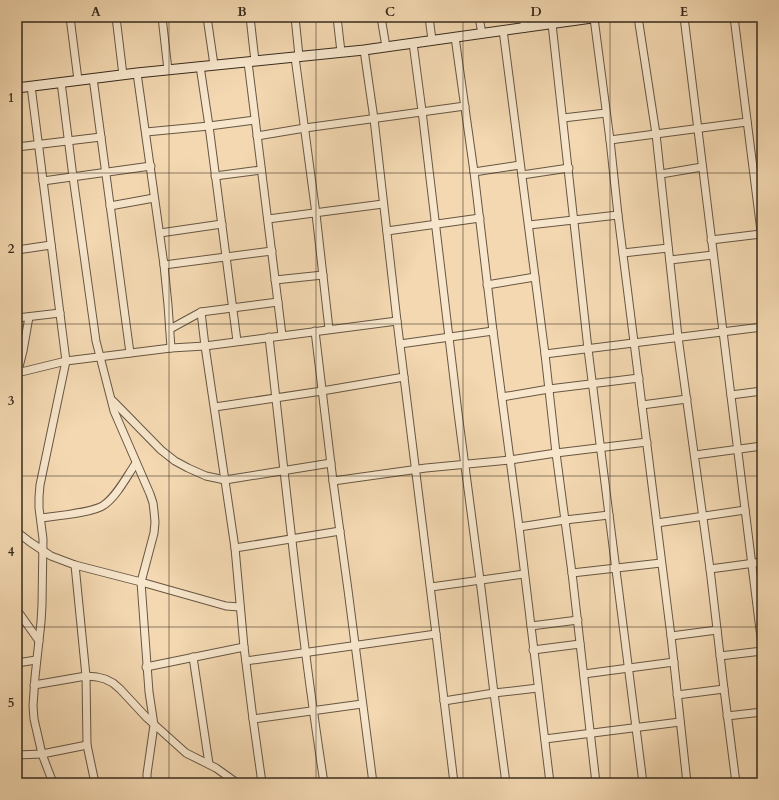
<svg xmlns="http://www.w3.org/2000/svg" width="779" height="800" font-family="Cardo,serif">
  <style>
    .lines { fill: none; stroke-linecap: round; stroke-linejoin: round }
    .street-casing { stroke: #685642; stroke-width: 9 }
    .secondary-casing { stroke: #392b1d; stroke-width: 11 }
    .street { stroke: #f7e6cc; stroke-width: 7 }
    .secondary { stroke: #f7e6cc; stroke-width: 9 }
    .grid { fill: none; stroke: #392b1d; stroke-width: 1; stroke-opacity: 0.55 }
    .neatline { fill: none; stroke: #392b1d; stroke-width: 1.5 }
    .grid-label { font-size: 13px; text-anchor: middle; font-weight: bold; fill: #392b1d }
  </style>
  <rect width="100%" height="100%" fill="#f3d8b1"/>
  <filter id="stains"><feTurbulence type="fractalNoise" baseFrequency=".005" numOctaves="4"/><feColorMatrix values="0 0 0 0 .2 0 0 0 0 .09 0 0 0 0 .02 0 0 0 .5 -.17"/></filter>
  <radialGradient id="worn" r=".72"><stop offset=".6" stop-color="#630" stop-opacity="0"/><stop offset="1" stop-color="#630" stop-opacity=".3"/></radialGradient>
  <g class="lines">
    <defs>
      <g id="street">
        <path d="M70 17 78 80"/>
        <path d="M116 17 123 75"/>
        <path d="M162 17 168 70"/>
        <path d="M207 17 214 65"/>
        <path d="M250 17 255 61"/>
        <path d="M295 17 299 56"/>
        <path d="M337 17 341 52"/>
        <path d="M381 17 386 47"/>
        <path d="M429 17 432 40"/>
        <path d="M479 17 482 34"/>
        <path d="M523 17 525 28"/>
        <path d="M638 17 656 134 678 337 710 569 724 689 736 783"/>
        <path d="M684 17 762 646"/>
        <path d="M734 17 762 239"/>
        <path d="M594 18 610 140 618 215 671 636 687 783"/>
        <path d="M552 24 588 349 643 783"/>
        <path d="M503 30 545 354 556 453 572 573 596 783"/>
        <path d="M455 37 474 172 493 331 519 527 550 783"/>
        <path d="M413 43 422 111 458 413 480 580 494 693 506 783"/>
        <path d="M364 50 374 119 397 321 436 634 454 783"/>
        <path d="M295 57 316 214 329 329"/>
        <path d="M248 62 282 335"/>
        <path d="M200 66 209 126 237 341"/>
        <path d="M137 73 164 265 168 305 171 348"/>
        <path d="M93 78 130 353"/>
        <path d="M61 82 73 177 96 341 114 411 150 494 153 503 154 511 155 522 154 533 141 582 149 692 154 725 147 774V783"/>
        <path d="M31 86 66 361 40 485 39 497V508L43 539 42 605 41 622 35 677 33 706 34 719 42 754 53 783"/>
        <path d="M563 118 606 113"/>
        <path d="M146 132 209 126 255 120"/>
        <path d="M257 136 305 128 465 106"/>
        <path d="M610 140 747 122"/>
        <path d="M17 147 101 137"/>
        <path d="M474 172 520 165"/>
        <path d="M661 174 702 167"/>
        <path d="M522 175 569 168"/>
        <path d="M215 176 261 170"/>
        <path d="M43 181 151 166"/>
        <path d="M110 206 154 198"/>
        <path d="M268 219 383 204"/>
        <path d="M529 225 618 215"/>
        <path d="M387 231 480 218"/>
        <path d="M160 233 222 224"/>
        <path d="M711 240 761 234"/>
        <path d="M17 250 51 245"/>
        <path d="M623 253 668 248"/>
        <path d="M670 260 713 255"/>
        <path d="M164 265 272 251"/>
        <path d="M275 280 323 275"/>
        <path d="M487 285 535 277"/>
        <path d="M201 312 205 346 235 548 244 647 253 719 262 783"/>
        <path d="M17 318 60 313"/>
        <path d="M170 329 201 312 278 302"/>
        <path d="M315 331 333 481 348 590 373 783"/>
        <path d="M269 337C286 486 301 635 324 783"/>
        <path d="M400 344 493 331"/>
        <path d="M545 354 762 327"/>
        <path d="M17 373 66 361 171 348 205 346 397 321"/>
        <path d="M17 375 23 351 29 317"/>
        <path d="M731 395 762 391"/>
        <path d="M502 397 549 389 639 378"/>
        <path d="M113 401 161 450 175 461 188 468 206 476 225 480 331 463"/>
        <path d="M642 405 687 399"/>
        <path d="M215 407 322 391 404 377"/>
        <path d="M695 455 762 446"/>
        <path d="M333 481 426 468 510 460 556 453 647 442"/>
        <path d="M41 518C55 516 93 513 104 505 117 496 127 476 136 463"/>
        <path d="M657 523 745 510"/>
        <path d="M519 527 565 520 609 515"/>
        <path d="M17 532 30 542 51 556 75 565 141 582 226 606 240 607"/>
        <path d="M235 548 340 531"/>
        <path d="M75 565 86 676 87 745 95 783"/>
        <path d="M710 569 762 562"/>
        <path d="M572 573 661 563"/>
        <path d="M431 587 524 574"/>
        <path d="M17 610 39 641"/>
        <path d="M531 626 578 620"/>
        <path d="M671 636 717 630"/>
        <path d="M533 650 580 644"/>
        <path d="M720 656 762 651"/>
        <path d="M193 657 209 764"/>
        <path d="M246 661 436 634"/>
        <path d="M17 663 36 660"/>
        <path d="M146 667 244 647"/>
        <path d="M584 674 674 662"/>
        <path d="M34 685 86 676 97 677 105 679 113 683 120 689 147 718 186 753 216 768 237 783"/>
        <path d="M677 695 724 689"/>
        <path d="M444 701 494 693 538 688"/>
        <path d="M727 716 762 712"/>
        <path d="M253 719 362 704"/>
        <path d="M545 739 680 722"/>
        <path d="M17 755 42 754 87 745"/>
        <path d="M753 783 762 782"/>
      </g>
      <path id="secondary" d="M17 88 137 73 364 50 599 17"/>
    </defs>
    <!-- street casing -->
    <use href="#street" class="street-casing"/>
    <!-- secondary casing -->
    <use href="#secondary" class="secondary-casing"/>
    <!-- street -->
    <use href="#street" class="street"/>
    <!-- secondary -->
    <use href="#secondary" class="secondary"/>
  </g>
  <!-- grid -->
  <path class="grid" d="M169 17V783M316 17V783M463 17V783M610 17V783M17 173H762M17 324H762M17 476H762M17 627H762"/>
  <!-- margin -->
  <rect width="779" height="800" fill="none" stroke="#f3d8b1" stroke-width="44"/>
  <rect x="22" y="22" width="735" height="756" class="neatline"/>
  <g class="grid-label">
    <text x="96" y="16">A</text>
    <text x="242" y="16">B</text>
    <text x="390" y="16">C</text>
    <text x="536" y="16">D</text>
    <text x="684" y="16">E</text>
    <text x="11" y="102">1</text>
    <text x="11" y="253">2</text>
    <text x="11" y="405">3</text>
    <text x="11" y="556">4</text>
    <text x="11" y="707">5</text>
  </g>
  <rect width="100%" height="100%" filter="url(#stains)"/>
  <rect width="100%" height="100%" fill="url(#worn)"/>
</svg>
